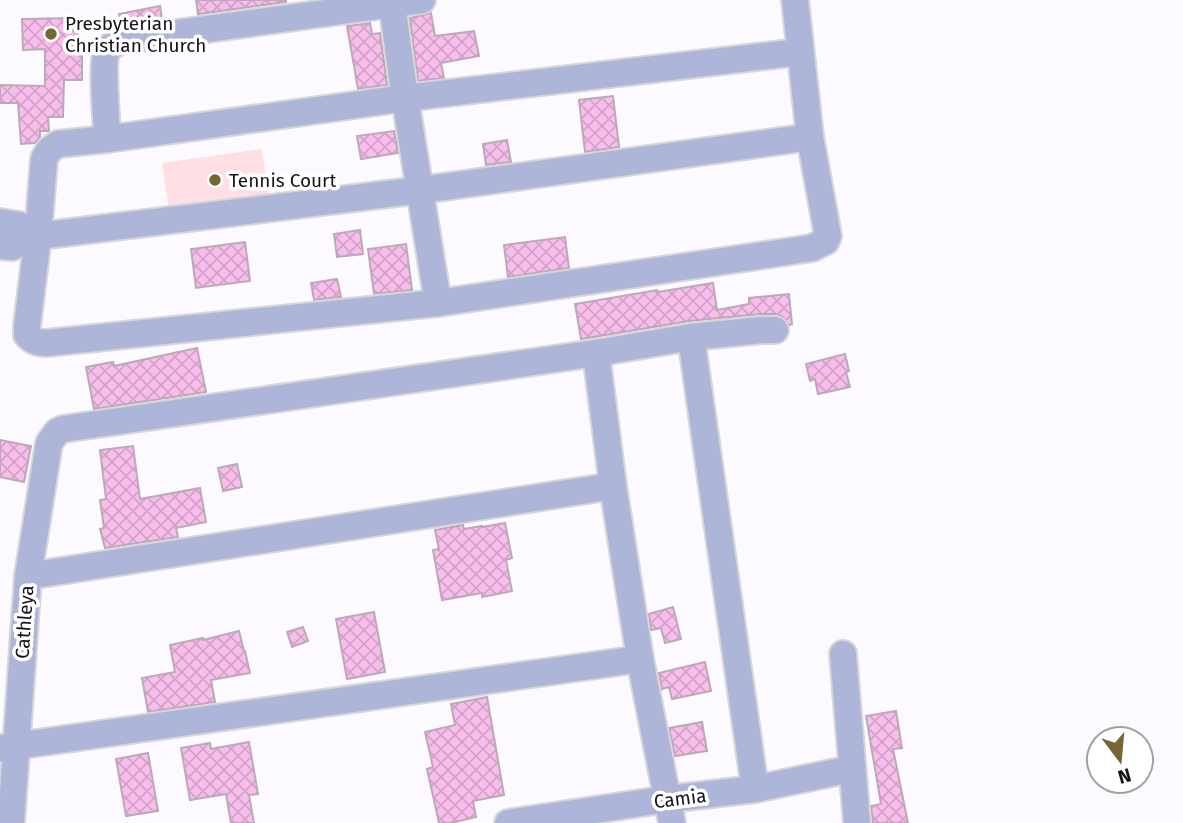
<svg xmlns="http://www.w3.org/2000/svg" width="1183" height="823" font-family="'Fira Sans',sans-serif">
  <style>
    .green { fill: #ffdee4 }
    .building { fill: url(#building-cross-hatch); stroke: #bca9b7; stroke-width: 2 }
    .lines { fill: none; stroke-linecap: round; stroke-linejoin: round }
    .minor-casing { stroke: #d7d5da; stroke-width: 30 }
    .minor { stroke: #adb6d8; stroke-width: 26 }
    .poi-dot { fill: #756735; stroke: #fff; stroke-width: 2.5 }
    .labels { text-anchor: middle; stroke-width: 7; stroke-linejoin: round; paint-order: stroke }
    .poi-label { font-size: 19px; fill: #151219; stroke: #fff; text-anchor: start }
    .street-label { font-size: 19px; fill: #151219; stroke: #fff }
  </style>
  <defs>
    <pattern id="building-cross-hatch" width="8" height="8" patternUnits="userSpaceOnUse" patternTransform="scale(1.75)"><rect width="8" height="8" fill="#f8beeb"/><path d="M0 0l8 8M0 8l8-8" fill="none" stroke="#d4a2c9"/></pattern>
  </defs>
  <rect width="100%" height="100%" fill="#fcfaff"/>
  <!-- green -->
  <path class="green" d="M262 149 269 197 169 211 162 163Z"/>
  <!-- building -->
  <g class="building">
    <path d="M196 0H286V2L198 14Z"/>
    <path d="M160 6 162 19 121 25 119 14Z"/>
    <path d="M431 13 435 36 474 31 479 56 441 63 444 78 418 81 410 18Z"/>
    <path d="M78 18 79 56H82V80H64L63 117H48L49 131H40V137L35 143 21 144 18 103H0V85L45 86V49L23 50 22 19Z"/>
    <path d="M370 23 372 34 380 33 387 85 358 89 347 26Z"/>
    <path d="M613 96 619 147 585 152 579 100Z"/>
    <path d="M394 131 398 153 361 159 357 136Z"/>
    <path d="M507 140 511 162 486 165 483 144Z"/>
    <path d="M360 230 363 254 337 257 334 234Z"/>
    <path d="M565 237 569 268 508 277 504 245Z"/>
    <path d="M245 242 250 281 196 288 191 249Z"/>
    <path d="M406 244 412 290 374 294 368 249Z"/>
    <path d="M337 279 341 297 314 300 311 283Z"/>
    <path d="M713 283 717 310 749 304V298L789 294 792 324 789 325 782 316 775 314H760L689 321 581 339 575 304 657 290 658 292Z"/>
    <path d="M197 348 206 392 94 409 86 367 113 362 114 366Z"/>
    <path d="M845 354 849 371 846 372 850 387 818 394 815 379 810 381 806 364Z"/>
    <path d="M0 440 31 446 24 482 0 477Z"/>
    <path d="M133 446 140 499 200 488 206 522 176 528 178 537 105 548 100 529 104 528 100 500 106 499 100 450Z"/>
    <path d="M237 464 242 487 223 491 218 468Z"/>
    <path d="M505 523 512 558 506 560 512 591 482 597V593L442 600 433 550 439 549 435 530 463 525 464 529 482 526V527Z"/>
    <path d="M673 607 681 639 665 643 661 628 651 630 649 614Z"/>
    <path d="M374 612 385 672 347 679 336 619Z"/>
    <path d="M303 627 308 641 292 647 287 632Z"/>
    <path d="M239 631 244 651H245L250 673 211 680 215 702 148 712 142 678 175 672 170 645 203 638V640Z"/>
    <path d="M705 662 711 691 672 699 669 687 662 689 659 673Z"/>
    <path d="M487 697 504 795 473 801 476 817 451 823H439L427 769 433 767 425 732 455 725 451 704Z"/>
    <path d="M896 711 902 748 893 749 908 823H873L871 806 881 804 866 716Z"/>
    <path d="M702 722 707 751 675 756 669 728Z"/>
    <path d="M249 742 258 794 249 795 254 823H231L226 794 190 800 181 748 210 743 211 749Z"/>
    <path d="M148 753 158 811 126 816 116 759Z"/>
  </g>
  <g class="lines">
    <defs>
      <g id="minor">
        <path d="M422 0 126 40C119 42 111 44 107 51 101 62 107 122 107 139L58 144 49 150 44 159 38 236 27 326V335C32 341 38 343 46 343L438 303 812 248 826 241 828 236 810 137 795 0"/>
        <path d="M392 4 405 98 438 303"/>
        <path d="M107 139 405 98 800 52"/>
        <path d="M0 222 19 225 38 236"/>
        <path d="M0 246 12 247 38 236 421 190 810 137"/>
        <path d="M691 337 755 789"/>
        <path d="M596 353 613 486 640 659 672 823"/>
        <path d="M28 576 613 486"/>
        <path d="M843 654 857 823"/>
        <path d="M1 748 640 659"/>
        <path d="M11 823 28 576 49 443 57 432 63 429 596 353 691 337 762 330H775"/>
        <path d="M508 823 668 799 755 789 851 769"/>
      </g>
    </defs>
    <!-- minor casing -->
    <use href="#minor" class="minor-casing"/>
    <!-- minor -->
    <use href="#minor" class="minor"/>
  </g>
  <!-- markers -->
  <g class="poi-dot">
    <circle cx="51" cy="34" r="7"/>
    <circle cx="215" cy="180" r="7"/>
  </g>
  <g class="labels">
    <!-- poi labels -->
    <g class="poi-label">
      <text x="65" y="30">Presbyterian<tspan x="65" dy="22">Christian Church</tspan></text>
      <text x="229" y="187">Tennis Court</text>
    </g>
    <!-- street labels -->
    <g class="street-label">
      <text transform="translate(24 622) rotate(-86)" y="7">Cathleya</text>
      <text transform="translate(680 798) rotate(-7)" y="7">Camia</text>
    </g>
  </g>
  <!-- north arrow -->
  <g transform="translate(1120 760) rotate(164)"><circle r="33" fill="#ffffff" stroke="#a1a0a3" stroke-width="2"/>
  <path d="M0-5L12 26L0 18L-12 26Z" fill="#756735"/>
  <text y="-10" font-size="19" font-weight="bold" text-anchor="middle" fill="#151219">N</text>
  </g>
</svg>
